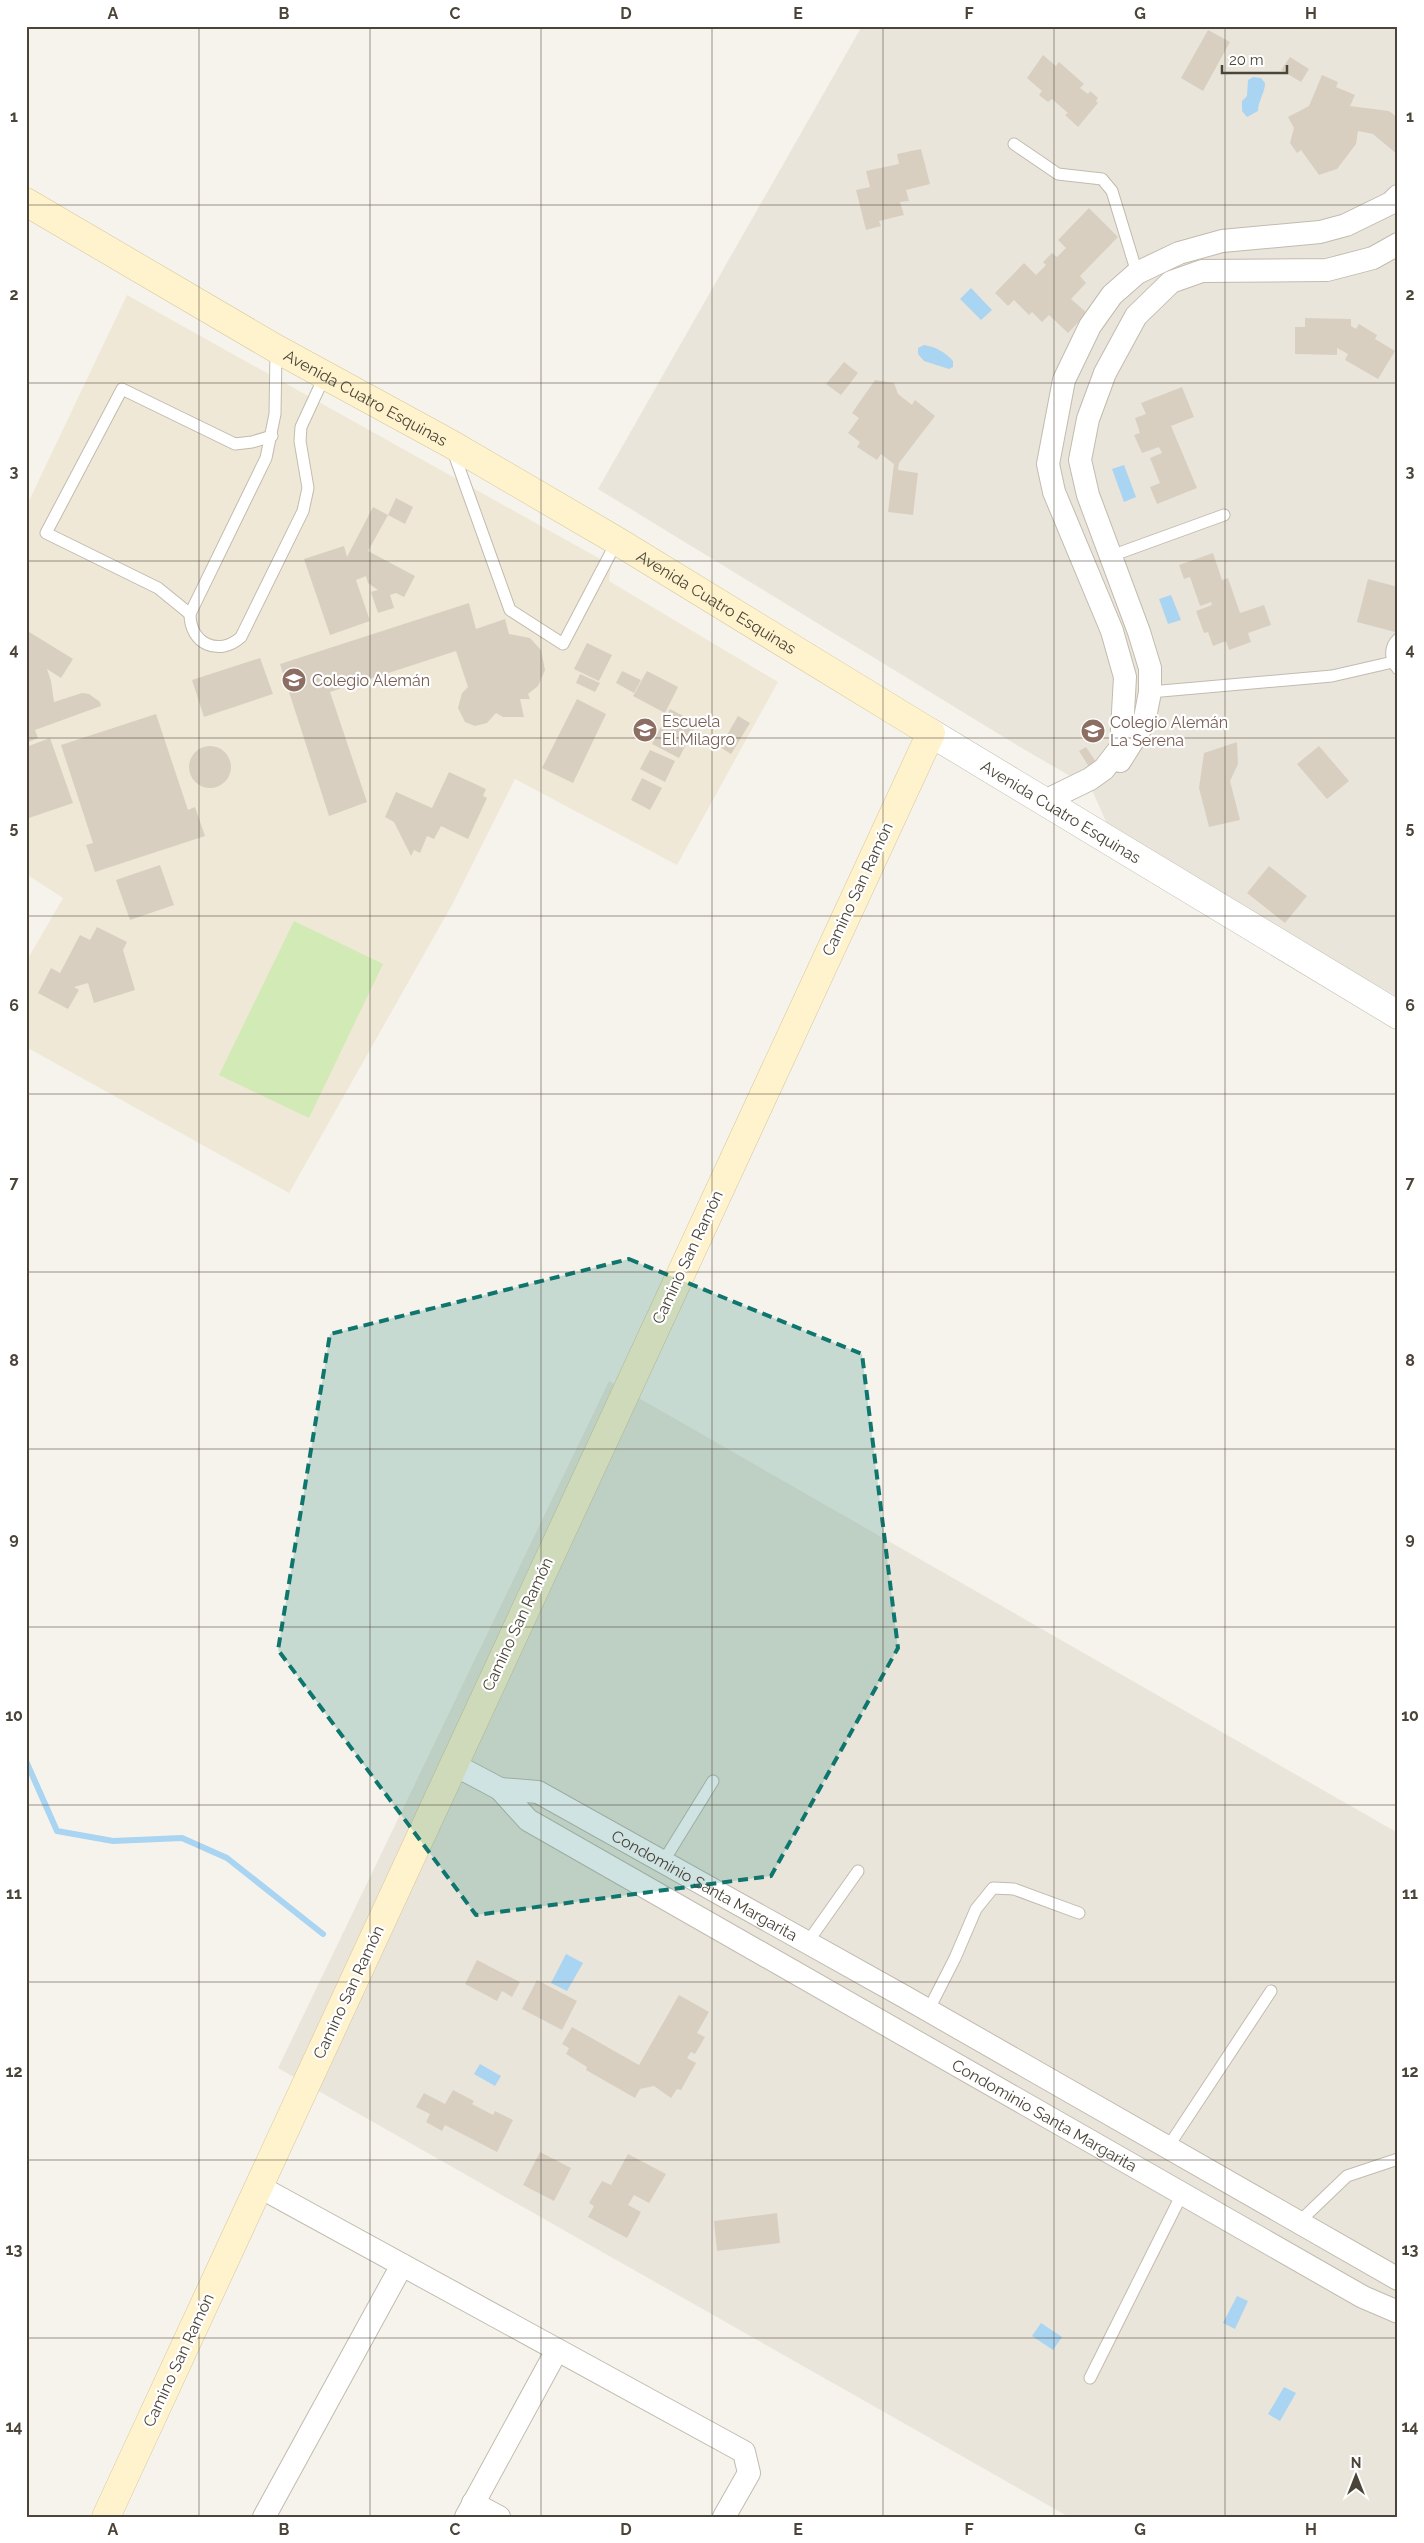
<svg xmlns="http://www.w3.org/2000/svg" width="1424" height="2543" font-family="Raleway,sans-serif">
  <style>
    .residential { fill: #eae5da }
    .education { fill: #efe8d6 }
    .green { fill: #d2eab5 }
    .water { fill: #a9d4f2 }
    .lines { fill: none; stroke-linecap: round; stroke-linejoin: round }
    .stream { stroke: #a9d4f2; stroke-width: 6 }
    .building { fill: #d8cfc1 }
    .service-casing { stroke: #c2bbae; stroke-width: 13 }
    .minor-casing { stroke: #c2bbae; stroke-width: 24 }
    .tertiary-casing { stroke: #c2bbae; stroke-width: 29 }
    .secondary-casing { stroke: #d6c79b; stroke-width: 29 }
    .service { stroke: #fff; stroke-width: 11 }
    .minor { stroke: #fff; stroke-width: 22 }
    .tertiary { stroke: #fff; stroke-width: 28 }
    .secondary { stroke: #fff3cd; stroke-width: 28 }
    .marked { fill: #0f766e; fill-opacity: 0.2; stroke: #0f766e; stroke-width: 4; stroke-dasharray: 10 6; stroke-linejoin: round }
    .grid { fill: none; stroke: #4b4439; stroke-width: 1; stroke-opacity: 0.55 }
    .labels { text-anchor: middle; stroke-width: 4.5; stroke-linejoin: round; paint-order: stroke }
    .street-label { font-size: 16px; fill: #4b4439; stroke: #fff }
    .education-label { font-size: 16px; fill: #785e54; stroke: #fff; text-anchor: start }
    .neatline { fill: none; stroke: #4b4439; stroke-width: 2 }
    .grid-label { font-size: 16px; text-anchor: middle; font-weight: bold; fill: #4b4439 }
  </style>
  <rect width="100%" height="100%" fill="#f6f3ec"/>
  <!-- residential -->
  <g class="residential">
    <path d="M862 26H1398V997L1112 835 1091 788 1020 747 598 489Z"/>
    <path d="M609 1381 1398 1833V2517H1069L278 2068Z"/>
  </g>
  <!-- education -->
  <path class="education" d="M127 295 611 565 609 581 778 682 677 865 515 779 453 903 289 1193 26 1047V962L63 898 26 874V507Z"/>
  <!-- green -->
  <path class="green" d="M294 921 383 964 309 1118 219 1075Z"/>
  <!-- water -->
  <g class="water">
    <path d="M1253 77 1261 78 1265 83C1265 93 1258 101 1258 111L1247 117 1242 111V101L1247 96 1248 80Z"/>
    <path d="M971 288 992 310 981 320 960 299Z"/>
    <path d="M924 345C936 347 945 352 953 361V367L949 369 924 361 918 354V348Z"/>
    <path d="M1124 465 1136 497 1124 502 1112 469Z"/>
    <path d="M1171 595 1181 620 1168 624 1159 599Z"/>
    <path d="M566 1954 583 1963 567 1991 551 1983Z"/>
    <path d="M480 2064 501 2076 495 2086 474 2074Z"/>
    <path d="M1237 2296 1248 2301 1235 2329 1223 2323Z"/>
    <path d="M1041 2323 1062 2337 1053 2350 1032 2336Z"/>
    <path d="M1284 2387 1296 2393 1280 2421 1268 2414Z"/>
  </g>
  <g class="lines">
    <!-- stream -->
    <path class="stream" d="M26 1761 57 1831 113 1841 182 1838 227 1858 323 1934"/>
  </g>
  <!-- building -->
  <g class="building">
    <path d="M1208 30 1230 42 1203 91 1181 78Z"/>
    <path d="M1043 55 1056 66 1059 62 1084 84 1080 88 1088 94 1090 91 1098 98 1096 101 1098 103 1078 127 1065 115 1068 113 1052 99 1048 102 1039 95 1042 91 1027 78Z"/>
    <path d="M1290 57 1309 69 1301 82 1281 70Z"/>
    <path d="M1322 75 1338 82 1336 87 1355 95 1350 106 1389 111 1398 118V155L1373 134 1358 131 1356 144 1337 169 1319 175 1301 150 1297 153 1290 143 1294 128 1288 117 1309 106Z"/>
    <path d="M921 149 930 184 906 190 909 201 900 202 904 215 879 221 881 226 866 230 856 190 870 187 866 171 899 164 897 154Z"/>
    <path d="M1089 208 1118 237 1080 276 1086 283 1071 299 1087 313 1068 333 1049 315 1042 322 1032 312 1029 315 1014 300 1008 306 995 293 1024 263 1036 275 1046 265 1043 262 1052 253 1057 257 1066 248 1058 240Z"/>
    <path d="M1305 318 1351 319V326L1356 329 1359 324 1377 335 1375 339 1395 351 1378 379 1345 360 1348 354 1337 348V355L1295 354V327H1305Z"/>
    <path d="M844 362 858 373 841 395 826 384Z"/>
    <path d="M875 380 894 383 898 394 912 405 915 400 935 416 899 463 898 470 918 473 913 515 888 512 894 464 881 454 877 460 857 447 860 442 848 433 859 418 852 413Z"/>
    <path d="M1182 387 1194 417 1171 426 1197 488 1157 504 1150 487 1160 483 1150 458 1162 453 1159 447 1142 453 1134 435 1140 433 1135 418 1146 414 1141 403Z"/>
    <path d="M396 498 413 507 405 524 388 515Z"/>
    <path d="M373 507 388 515 368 551 415 576 404 597 396 593 390 595 394 608 378 613 371 592 378 590 368 583 366 576 356 580 370 621 330 635 304 559 344 546 347 557Z"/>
    <path d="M1213 553 1222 580 1228 578 1240 613 1264 605 1271 625 1248 633 1251 642 1229 650 1226 641 1213 646 1208 632 1204 633 1196 611 1212 605 1211 602 1200 606 1190 577 1184 579 1179 565Z"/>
    <path d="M1368 579 1398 587V620L1395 632 1357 622Z"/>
    <path d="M469 603 476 629 505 619 509 634 530 638 541 650 545 670 538 686 528 694 530 699H520L524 717H503L496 713 487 723 475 726 465 722 458 708 462 693 468 687 456 651 330 692 367 802 329 816 280 664Z"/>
    <path d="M26 630 73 659 61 678 47 669 51 681 54 702 82 693 89 694 100 702 101 706 35 730 38 738 26 743V662L29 661 26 660Z"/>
    <path d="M587 643 612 655 599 681 574 669Z"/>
    <path d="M260 658 273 694 204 717 192 680Z"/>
    <path d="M622 671 641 680 634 693 616 683Z"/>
    <path d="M647 671 678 687 665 713 633 696Z"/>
    <path d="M580 674 600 683 595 692 576 683Z"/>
    <path d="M577 699 606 714 573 783 542 768Z"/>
    <path d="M670 709 697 723 679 758 652 744Z"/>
    <path d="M156 714 188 810 195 807 205 836 95 872 86 845 93 843 61 745Z"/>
    <path d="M738 716 750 723 731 754 720 747Z"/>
    <path d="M50 738 73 803 26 819V747Z"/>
    <path d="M1237 742 1238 764 1230 781 1240 820 1209 827 1199 788 1204 753Z"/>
    <circle cx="210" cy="767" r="21"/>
    <path d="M1319 746 1349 781 1327 799 1297 764Z"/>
    <path d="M1086 747 1096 762 1089 767 1079 751Z"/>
    <path d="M650 750 675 761 665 782 640 769Z"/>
    <path d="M449 772 486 789 483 796 487 798 468 839 441 826 434 839 427 836 420 853 414 850 411 856 394 822 385 817 396 792 432 808Z"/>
    <path d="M642 778 662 788 650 810 631 800Z"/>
    <path d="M160 865 174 905 130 920 116 880Z"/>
    <path d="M1269 866 1307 896 1285 923 1247 893Z"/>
    <path d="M97 927 127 942 123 950 135 990 94 1003 88 983 74 987 79 990 68 1009 38 993 51 968 60 973 80 935 90 940Z"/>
    <path d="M477 1960 520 1982 512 1997 502 1991 497 2001 465 1984Z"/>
    <path d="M537 1980 577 2001 562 2030 522 2009Z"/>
    <path d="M679 1995 709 2012 697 2033 705 2037 695 2054 691 2052 687 2058 696 2063 681 2090 677 2089 671 2098 654 2086 640 2089 635 2098 586 2070 587 2067 566 2054 569 2048 562 2044 572 2027 639 2065Z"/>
    <path d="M453 2090 474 2101 472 2104 493 2115 495 2111 513 2120 497 2152 445 2125 442 2131 426 2122 430 2114 416 2107 424 2093 445 2104Z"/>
    <path d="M540 2152 571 2168 554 2201 523 2185Z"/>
    <path d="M628 2154 666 2174 649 2203 634 2195 628 2205 641 2212 627 2238 588 2217 594 2206 589 2203 602 2181 611 2185Z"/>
    <path d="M777 2213 780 2243 717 2251 714 2221Z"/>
  </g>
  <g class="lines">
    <defs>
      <g id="service">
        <path d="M1014 144 1058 174 1102 179 1112 191 1137 273"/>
        <path d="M276 350 275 414 266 458 190 614C190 644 219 657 241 637L303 511 308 488 300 441 301 427 325 375"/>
        <path d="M453 451 510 610 563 644 617 541"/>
        <path d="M1111 556 1224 515"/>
        <path d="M190 614 158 588 46 533 122 389 235 444 252 442 272 436"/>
        <path d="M1398 639C1389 647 1390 660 1398 669"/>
        <path d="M1150 692 1332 676 1393 662"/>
        <path d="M663 1862 713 1781"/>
        <path d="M807 1943 858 1871"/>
        <path d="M928 2011 955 1958 976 1909 993 1888 1014 1889 1079 1913"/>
        <path d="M1168 2147 1271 1991"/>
        <path d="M1299 2222 1347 2176 1398 2159"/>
        <path d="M1090 2378 1182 2194"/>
      </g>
      <g id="minor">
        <path d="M1120 761 1144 723 1150 692V668L1139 632 1088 495 1080 460 1088 419 1105 373 1136 316 1171 282 1202 271 1327 270 1373 258 1398 244"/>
        <path d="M1043 802 1090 779 1104 769 1121 747 1125 677 1112 631 1054 492 1048 464 1064 380 1090 326 1112 295 1137 273 1179 253 1222 241 1320 232 1346 225 1391 203 1398 196"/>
        <path id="s1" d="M453 1764 500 1789 528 1820 1363 2297 1398 2312"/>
        <path id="s2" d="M500 1789 538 1792 905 1997 1398 2279"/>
        <path d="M258 2186 744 2452 749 2473 724 2517"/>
        <path d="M473 2503 499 2517"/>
        <path d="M264 2517 402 2265"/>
        <path d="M466 2517 557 2350"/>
      </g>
      <g id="tertiary">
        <path id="s3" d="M931 733 1398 1015"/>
      </g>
      <g id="secondary">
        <path id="s4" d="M26 202 275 348 451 444 617 541 931 733 106 2517"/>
      </g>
    </defs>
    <!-- service casing -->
    <use href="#service" class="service-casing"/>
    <!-- minor casing -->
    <use href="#minor" class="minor-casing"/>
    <!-- tertiary casing -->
    <use href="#tertiary" class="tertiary-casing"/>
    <!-- secondary casing -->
    <use href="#secondary" class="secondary-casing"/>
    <!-- service -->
    <use href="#service" class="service"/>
    <!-- minor -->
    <use href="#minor" class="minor"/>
    <!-- tertiary -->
    <use href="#tertiary" class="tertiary"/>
    <!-- secondary -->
    <use href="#secondary" class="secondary"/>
  </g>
  <!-- marked area -->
  <path class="marked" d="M629 1259 862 1354 898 1648 771 1876 476 1915 278 1650 330 1334Z"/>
  <!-- grid -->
  <path class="grid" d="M199 26V2517M370 26V2517M541 26V2517M712 26V2517M883 26V2517M1054 26V2517M1225 26V2517M26 205H1398M26 383H1398M26 561H1398M26 738H1398M26 916H1398M26 1094H1398M26 1272H1398M26 1449H1398M26 1627H1398M26 1805H1398M26 1982H1398M26 2160H1398M26 2338H1398"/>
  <!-- icons -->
  <defs>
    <symbol id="school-disc" viewBox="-11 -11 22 22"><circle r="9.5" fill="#8d6e63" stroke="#fff"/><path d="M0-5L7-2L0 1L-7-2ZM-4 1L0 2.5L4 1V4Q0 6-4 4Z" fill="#fff"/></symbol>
  </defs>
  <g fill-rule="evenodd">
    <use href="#school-disc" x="280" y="666" width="28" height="28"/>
    <use href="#school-disc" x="631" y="716" width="28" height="28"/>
    <use href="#school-disc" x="1079" y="717" width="28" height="28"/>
  </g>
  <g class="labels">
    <!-- street labels -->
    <g class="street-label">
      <text dy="6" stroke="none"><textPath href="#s4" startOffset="392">Avenida Cuatro Esquinas</textPath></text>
      <text dy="6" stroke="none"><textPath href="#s4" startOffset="798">Avenida Cuatro Esquinas</textPath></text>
      <text dy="6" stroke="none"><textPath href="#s3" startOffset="152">Avenida Cuatro Esquinas</textPath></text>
      <text transform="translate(857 889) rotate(-65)" y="6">Camino San Ramón</text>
      <text transform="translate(687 1257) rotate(-65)" y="6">Camino San Ramón</text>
      <text transform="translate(517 1624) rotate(-65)" y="6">Camino San Ramón</text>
      <text dy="6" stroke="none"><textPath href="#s2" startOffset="229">Condominio Santa Margarita</textPath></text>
      <text transform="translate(348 1992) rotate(-65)" y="6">Camino San Ramón</text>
      <text dy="6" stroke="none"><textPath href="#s1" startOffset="690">Condominio Santa Margarita</textPath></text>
      <text transform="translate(178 2360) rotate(-65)" y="6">Camino San Ramón</text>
    </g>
    <!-- education labels -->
    <g class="education-label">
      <text x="312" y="686">Colegio Alemán</text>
      <text x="662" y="727">Escuela<tspan x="662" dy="18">El Milagro</tspan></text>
      <text x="1110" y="728">Colegio Alemán<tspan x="1110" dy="18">La Serena</tspan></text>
    </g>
  </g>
  <!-- border -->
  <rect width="1424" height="2543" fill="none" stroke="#ffffff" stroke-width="55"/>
  <!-- north arrow -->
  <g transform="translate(1356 2476)" stroke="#ffffff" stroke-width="4" paint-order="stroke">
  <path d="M0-4L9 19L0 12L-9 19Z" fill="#4b4439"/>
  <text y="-8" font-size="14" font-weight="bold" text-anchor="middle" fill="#4b4439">N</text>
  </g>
  <!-- scale -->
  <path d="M1222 65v8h65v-8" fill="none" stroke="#4b4439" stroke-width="2.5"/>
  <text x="1229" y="65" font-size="15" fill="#4b4439" stroke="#ffffff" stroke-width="4" paint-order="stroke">20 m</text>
  <rect x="28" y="28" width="1368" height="2488" class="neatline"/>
  <g class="grid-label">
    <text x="113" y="19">A</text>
    <text x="284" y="19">B</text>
    <text x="455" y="19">C</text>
    <text x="626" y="19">D</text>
    <text x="798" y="19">E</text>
    <text x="969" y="19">F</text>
    <text x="1140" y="19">G</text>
    <text x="1311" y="19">H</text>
    <text x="14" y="122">1</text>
    <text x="1410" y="122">1</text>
    <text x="14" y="300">2</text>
    <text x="1410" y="300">2</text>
    <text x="14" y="477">3</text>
    <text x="1410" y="477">3</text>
    <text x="14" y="655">4</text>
    <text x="1410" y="655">4</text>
    <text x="14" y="833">5</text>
    <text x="1410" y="833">5</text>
    <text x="14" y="1011">6</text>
    <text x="1410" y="1011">6</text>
    <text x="14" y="1188">7</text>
    <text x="1410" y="1188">7</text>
    <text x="14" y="1366">8</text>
    <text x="1410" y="1366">8</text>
    <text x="14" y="1544">9</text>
    <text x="1410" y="1544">9</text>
    <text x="14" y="1721">10</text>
    <text x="1410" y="1721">10</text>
    <text x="14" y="1899">11</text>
    <text x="1410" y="1899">11</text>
    <text x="14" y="2077">12</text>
    <text x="1410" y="2077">12</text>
    <text x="14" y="2255">13</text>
    <text x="1410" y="2255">13</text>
    <text x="14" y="2432">14</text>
    <text x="1410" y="2432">14</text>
    <text x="113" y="2535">A</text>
    <text x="284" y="2535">B</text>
    <text x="455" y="2535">C</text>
    <text x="626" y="2535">D</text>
    <text x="798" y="2535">E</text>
    <text x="969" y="2535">F</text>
    <text x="1140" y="2535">G</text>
    <text x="1311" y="2535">H</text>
  </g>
</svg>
